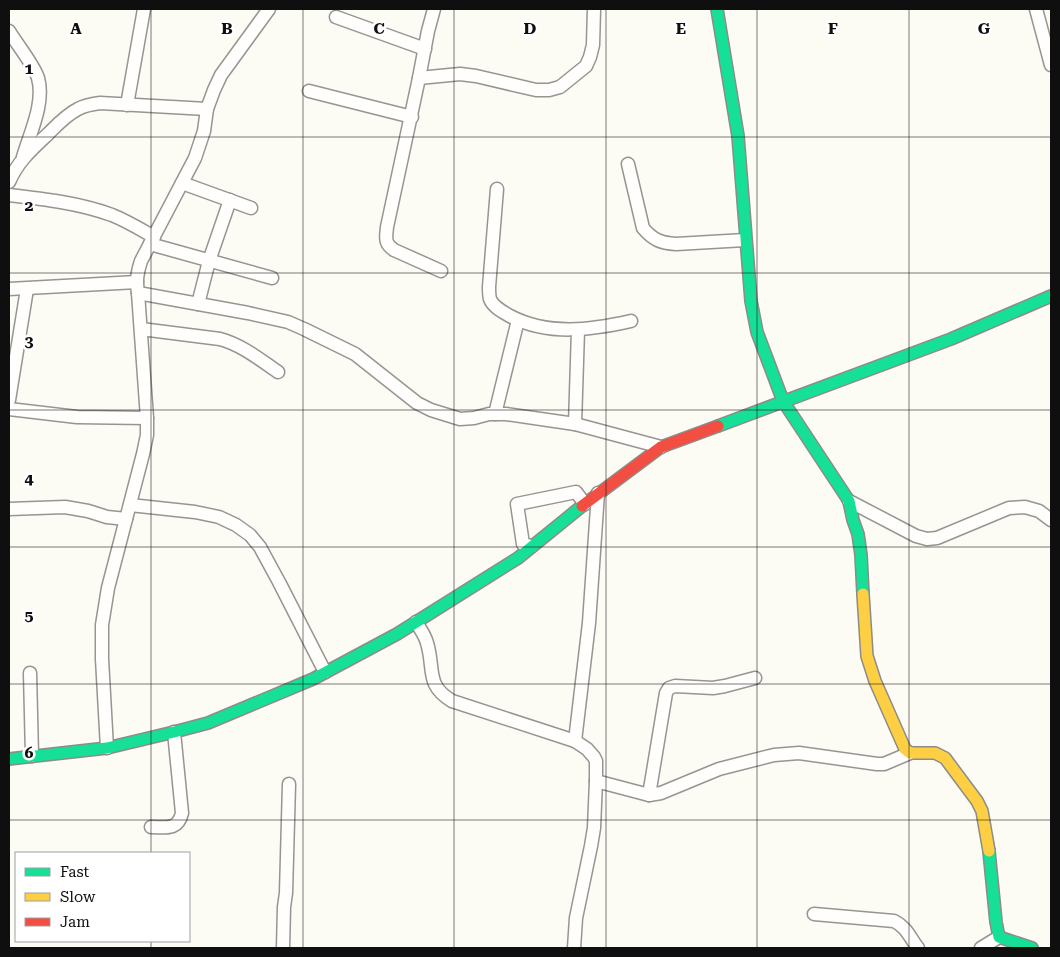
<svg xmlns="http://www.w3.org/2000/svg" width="1060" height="957" font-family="'Roboto Serif',serif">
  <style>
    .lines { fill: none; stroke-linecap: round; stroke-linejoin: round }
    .street-casing { stroke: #969592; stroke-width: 15 }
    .fast-casing { stroke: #8c8c89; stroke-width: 14 }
    .slow-casing { stroke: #8c8c89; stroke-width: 14 }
    .jam-casing { stroke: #8c8c89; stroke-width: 14 }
    .street { stroke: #fffefd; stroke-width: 12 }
    .fast { stroke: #16e098; stroke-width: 11 }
    .slow { stroke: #ffcf43; stroke-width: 11 }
    .jam { stroke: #f24e42; stroke-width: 11 }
    .grid { fill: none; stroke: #0f0f0f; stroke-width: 1; stroke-opacity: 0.55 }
    .grid-label { font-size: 16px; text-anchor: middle; font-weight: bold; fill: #0f0f0f; stroke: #fff; stroke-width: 5; stroke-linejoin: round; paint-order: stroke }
  </style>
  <rect width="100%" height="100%" fill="#fcfbf4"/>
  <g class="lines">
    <defs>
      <g id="street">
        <path d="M1036 9 1051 65"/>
        <path d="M336 17 425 49"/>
        <path d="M9 31C16 43 34 65 38 78 45 103 30 133 23 157"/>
        <path d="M419 78 428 31 434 9"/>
        <path d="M309 91 412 117"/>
        <path d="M127 105 144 9"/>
        <path d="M628 164 643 228C653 240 661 243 676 244L745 240"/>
        <path d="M9 182C18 161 32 149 48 134 57 125 66 115 78 109 85 105 92 104 100 103L207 109"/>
        <path d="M182 183 251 208"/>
        <path d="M497 189 489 287C489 291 489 295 490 299 493 307 503 312 510 316 548 336 591 330 631 321"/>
        <path d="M9 195C44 199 79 203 112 215 127 221 140 229 154 237"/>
        <path d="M150 244 272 278"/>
        <path d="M441 271 394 250C384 243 386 238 387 227L419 78 460 74 476 76 536 90H549L560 87 586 66 590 57 593 45 594 9"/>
        <path d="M9 289 137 282"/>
        <path d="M138 293 248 313 288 322 304 329 355 354 417 403 431 410 460 419 474 418 489 414H506L575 424 661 447"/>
        <path d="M198 304 209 261 230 200"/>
        <path d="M141 329 220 339C242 345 259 359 278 372"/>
        <path d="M9 400 27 289"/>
        <path d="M9 409 77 417 147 418"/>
        <path d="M495 414 518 320"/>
        <path d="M575 424 578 330"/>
        <path d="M849 501 916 536 927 539 937 538 1009 508 1025 507 1039 511 1051 520"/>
        <path d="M130 505 195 512 219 517 236 525 250 535 260 547 279 582 325 672"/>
        <path d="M9 509 65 507 88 511 107 517 126 519"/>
        <path d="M532 546 523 544 517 504 576 492 585 504"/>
        <path d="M416 622C420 629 425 635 427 643 435 669 425 685 452 701L575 741 587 749 594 757 596 761V781L594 828 591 846 576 918 574 948"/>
        <path d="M30 673 32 756"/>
        <path d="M575 741 589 623 598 493"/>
        <path d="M107 748 102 659V625L108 588 143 454 147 435V418L138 293C136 281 137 273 141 261L195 158 204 131 207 109 214 90 221 75 269 9"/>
        <path d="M596 781 649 795 661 793 719 769 774 755 799 753 877 764H884L910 753"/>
        <path d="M649 795 666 693 669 688 675 686 713 688 725 686 755 678"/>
        <path d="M151 827C165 827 178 831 182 813L174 732"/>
        <path d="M814 914 894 921C907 927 910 938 918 948"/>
        <path d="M283 948 284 907 286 893 289 784"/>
        <path d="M981 948 999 937"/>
      </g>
      <g id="fast">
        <path d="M717 9 738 136 751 301 757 332 783 401 849 501 853 520 858 534 861 555 863 594"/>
        <path d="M718 426 951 339 1051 296"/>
        <path d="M9 759 107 748 174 732 208 723 313 679 397 634 518 558 582 506"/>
        <path d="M989 851 996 922 999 937 1032 948"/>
      </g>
      <path id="slow" d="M863 594 867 656 875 681 905 749 910 753H935L945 758 977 801 982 811 989 851"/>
      <path id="jam" d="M582 506 661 447 718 426"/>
    </defs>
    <!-- street casing -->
    <use href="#street" class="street-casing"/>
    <!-- fast casing -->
    <use href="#fast" class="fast-casing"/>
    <!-- slow casing -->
    <use href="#slow" class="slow-casing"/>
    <!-- jam casing -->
    <use href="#jam" class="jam-casing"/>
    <!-- street -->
    <use href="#street" class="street"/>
    <!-- fast -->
    <use href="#fast" class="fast"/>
    <!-- slow -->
    <use href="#slow" class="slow"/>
    <!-- jam -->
    <use href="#jam" class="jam"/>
  </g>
  <!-- grid -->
  <path class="grid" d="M151 9V853M303 9V948M454 9V948M606 9V948M757 9V948M909 9V948M9 137H1051M9 273H1051M9 410H1051M9 547H1051M9 684H1051M9 820H1051M151 941V948"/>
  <g class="grid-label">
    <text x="76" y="34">A</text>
    <text x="227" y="34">B</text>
    <text x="379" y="34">C</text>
    <text x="530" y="34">D</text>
    <text x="681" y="34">E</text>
    <text x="833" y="34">F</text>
    <text x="984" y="34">G</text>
    <text x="29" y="74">1</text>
    <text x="29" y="211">2</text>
    <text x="29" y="347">3</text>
    <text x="29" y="484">4</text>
    <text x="29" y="621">5</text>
    <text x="29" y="758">6</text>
  </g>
  <!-- border -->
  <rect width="1060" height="957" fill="none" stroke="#0f0f0f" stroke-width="20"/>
  <!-- legend -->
  <rect x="15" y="852" width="175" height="90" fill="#ffffff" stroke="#9f9f9f"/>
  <rect x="25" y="868" width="25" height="8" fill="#16e098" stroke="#9f9f9f"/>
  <text x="60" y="877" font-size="15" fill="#0f0f0f">Fast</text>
  <rect x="25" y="893" width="25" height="8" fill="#ffcf43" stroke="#9f9f9f"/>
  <text x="60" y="902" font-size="15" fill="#0f0f0f">Slow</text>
  <rect x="25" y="918" width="25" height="8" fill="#f24e42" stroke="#9f9f9f"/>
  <text x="60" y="927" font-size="15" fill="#0f0f0f">Jam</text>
</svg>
